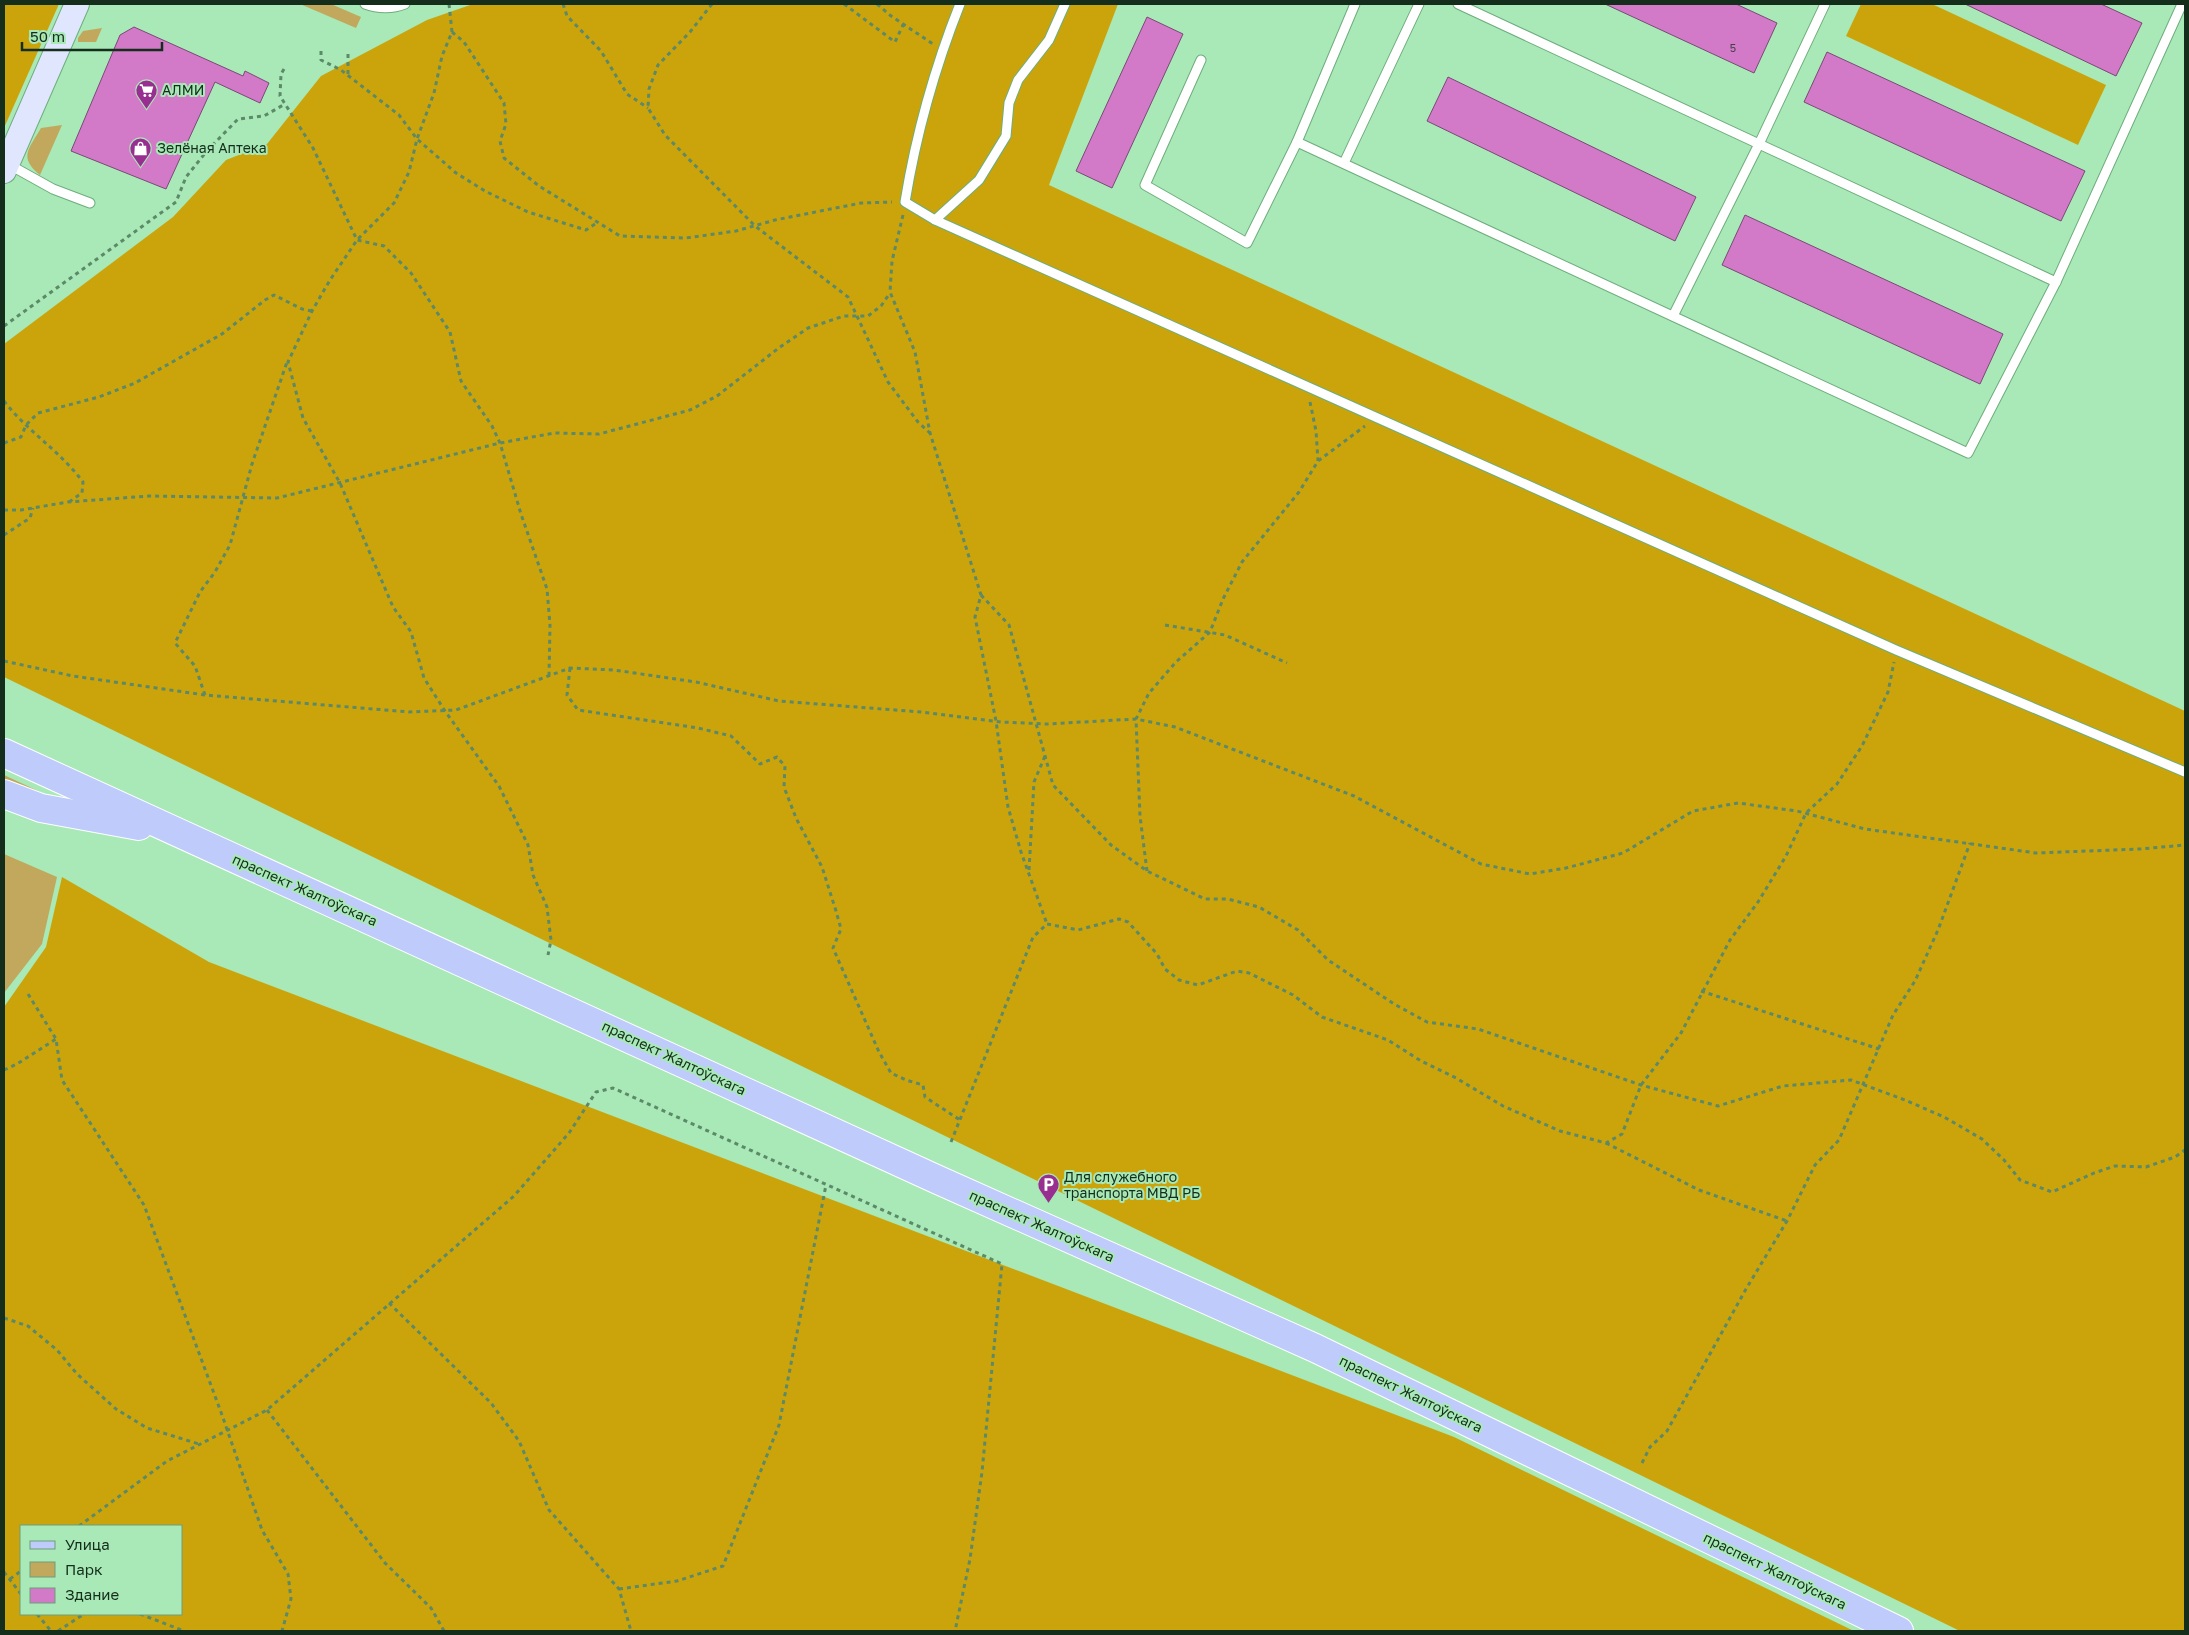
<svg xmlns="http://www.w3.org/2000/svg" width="2189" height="1635" font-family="'Golos Text',sans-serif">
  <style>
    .green { fill: #c1a85d }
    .forest { fill: #cba40c; fill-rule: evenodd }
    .building { fill: #d27ac8; stroke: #7b4876 }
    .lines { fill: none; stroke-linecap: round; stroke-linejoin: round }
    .lane-casing { stroke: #6ead7d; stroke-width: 11 }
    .secondary-casing { stroke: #6ead7d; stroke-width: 26 }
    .primary-casing { stroke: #fff; stroke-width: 30 }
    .path { stroke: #5c8967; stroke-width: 3; stroke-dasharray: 4 4; stroke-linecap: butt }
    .lane { stroke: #fff; stroke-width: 9 }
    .secondary { stroke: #dfe6fd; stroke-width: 24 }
    .primary { stroke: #bfccfb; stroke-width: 28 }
    .labels { text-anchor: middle; stroke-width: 4; stroke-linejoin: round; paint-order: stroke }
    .number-label { font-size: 11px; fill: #444146 }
    .poi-label { font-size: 14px; fill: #142e1b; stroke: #a8e9b7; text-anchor: start }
    .street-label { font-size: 14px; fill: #142e1b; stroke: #a8e9b7 }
  </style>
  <rect width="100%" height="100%" fill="#a8e9b7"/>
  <!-- green -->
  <g class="green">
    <path d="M300 4H331L361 17 356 28Z"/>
    <path d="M102 28 96 42H78V38L83 31Z"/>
    <path d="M62 125 40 175C18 157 29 149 41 128Z"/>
    <path d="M4 775 68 805 4 787Z"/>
    <path d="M4 854 57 877 42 944 4 993Z"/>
  </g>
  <!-- forest -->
  <g class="forest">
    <path d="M4 4H59L4 128Z"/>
    <path d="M473 4H1118L1049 185 2185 711V1631H1960L4 677V344L173 217 226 160 267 144 321 76 427 20Z"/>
    <path d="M1861 4H1932L2106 85 2078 145 1846 36Z"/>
    <path d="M62 877 209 962 1454 1437 1854 1631H4V1007L46 947ZM21 1526H181V1614H21Z"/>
  </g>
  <!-- building -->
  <g class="building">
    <path d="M1605 4H1736L1777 23 1754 73Z"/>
    <path d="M1965 4H2101L2142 23 2116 76Z"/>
    <path d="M1147 17 1183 34 1112 188 1076 171Z"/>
    <path d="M134 27 243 76 245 71 269 83 260 103 215 82 166 189 71 151 120 35Z"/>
    <path d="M1827 52 2085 171 2061 221 1804 102Z"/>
    <path d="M1448 77 1696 197 1675 241 1427 121Z"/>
    <path d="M1745 215 2003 334 1980 384 1722 265Z"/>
  </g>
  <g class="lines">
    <defs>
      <g id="lane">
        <path d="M365 4C378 9 393 9 405 4"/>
        <path d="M960 4C935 67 916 135 905 202L935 220 1896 650 2185 772"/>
        <path d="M1355 4 1297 142 1968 453 2056 282 2182 4"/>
        <path d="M1458 4 2056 282"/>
        <path d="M1201 60 1145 185 1247 243 1297 142"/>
        <path d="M1344 163 1419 4"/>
        <path d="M8 164 53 189 90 203"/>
        <path d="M935 220 979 180 1006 136 1009 103 1018 80 1049 40 1065 4"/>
        <path d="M1673 316 1759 144 1825 4"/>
      </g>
      <path id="secondary" d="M4 171 77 4"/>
      <g id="primary">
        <path d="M4 753 936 1179 1315 1348 1899 1631"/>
        <path d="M4 794 41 808 139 826"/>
      </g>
    </defs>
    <!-- lane casing -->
    <use href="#lane" class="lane-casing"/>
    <!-- secondary casing -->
    <use href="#secondary" class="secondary-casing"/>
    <!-- primary casing -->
    <use href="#primary" class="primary-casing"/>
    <!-- path -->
    <g class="path">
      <path d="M449 4 452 32 442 56 434 93 417 139 409 172 394 203 357 240 330 280 312 311 288 362 303 418 340 483 393 607 411 632 424 678 445 711 499 786 528 845 533 875 547 907 551 940 548 955"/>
      <path d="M563 4 567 16 601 51 627 94 648 108"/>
      <path d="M712 4 690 32 658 65 649 89 648 108 665 135 755 226 848 297 888 382 918 422 930 433"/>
      <path d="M844 4 895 42 903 25"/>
      <path d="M877 4 891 16 933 44"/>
      <path d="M452 32 464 42 504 103 506 124 500 141 504 158 539 186 620 236 686 238 736 231 775 220 861 203 892 202"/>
      <path d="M321 51V60L341 70 399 115 417 139 456 173 485 191 528 212 586 230 598 222"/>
      <path d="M348 54V76"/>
      <path d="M284 69 281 74 280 96 313 148 357 240 384 246 411 273 450 332 461 381 492 426 500 443 521 514 547 589 550 625 549 676"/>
      <path d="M903 215 892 261 890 292 915 352 930 433 981 595 975 617 996 721 1008 807 1021 852 1047 924"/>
      <path d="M4 326 176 202 186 177 206 152 238 119 264 116 285 104"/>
      <path d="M4 401C27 431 60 451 83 482L82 493 69 502"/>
      <path d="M1310 402 1316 431 1318 461"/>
      <path d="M4 443 21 437 26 425 38 413 99 397 135 383 222 334 265 300 274 295 302 309 312 311"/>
      <path d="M4 510H21L68 502 149 496 277 498 500 443 554 433 599 434 690 410 717 396 780 347 808 328 844 316H868L881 306 890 293"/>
      <path d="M4 535 30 518 33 508"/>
      <path d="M981 595 1009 625 1053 785 1111 845 1147 871 1205 899H1228L1259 907 1298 930 1328 960 1394 1004 1427 1022 1478 1029 1641 1085 1718 1106 1783 1086 1851 1080 1905 1100 1944 1117 1982 1139 2004 1160 2020 1180 2052 1192 2094 1173 2115 1166 2146 1167 2175 1157 2185 1150"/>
      <path d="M1165 625 1225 635 1287 663"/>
      <path d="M4 661 73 676 205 695 409 712 456 710 570 668 614 670 696 682 779 701 921 712 1001 722 1047 724 1136 719 1175 727 1354 796 1481 864 1530 874 1566 868 1623 853 1693 811 1738 803 1797 811 1865 829 2036 853 2140 849 2185 845"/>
      <path d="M570 668 567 695 578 710 698 728 731 736 760 764 777 757 785 766 784 787 796 818 822 867 836 911 841 929 833 948 879 1052 891 1073 906 1080 923 1085 925 1097 960 1120"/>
      <path d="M205 695 195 666 175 643 200 592 215 572 230 545 252 464 287 362"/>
      <path d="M1029 870 1034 782 1045 756"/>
      <path d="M1147 871 1140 816 1136 719 1149 693 1176 662 1210 632 1223 599 1242 562 1299 492 1318 461 1365 426"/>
      <path d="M1701 991 1879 1049"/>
      <path d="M28 994 56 1039 62 1080 144 1205 222 1415 262 1530 288 1574 291 1599 282 1631"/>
      <path d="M4 1070 17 1064 56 1039"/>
      <path d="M951 1142 1033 937 1047 924 1078 930 1119 919 1128 922 1157 954 1165 969 1179 980 1198 985 1237 971 1249 973 1293 995 1322 1017 1388 1040 1421 1061 1456 1078 1503 1106 1560 1131 1606 1143 1622 1134 1641 1085 1681 1033 1730 940 1758 902 1786 856 1806 813 1837 784 1862 746 1888 692 1894 662"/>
      <path d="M1606 1143 1699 1190 1787 1221"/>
      <path d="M389 1303 491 1403 519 1441 549 1510 619 1589 631 1631"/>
      <path d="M4 1318 28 1326 57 1350 77 1374 116 1409 147 1428 199 1444"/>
      <path d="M267 1410 385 1563 431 1608 444 1631"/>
      <path d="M1642 1463 1650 1447 1667 1431 1746 1289 1787 1221 1815 1165 1839 1140 1893 1015 1915 981 1938 930 1970 843"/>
      <path d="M79 1526 167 1461 267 1410 514 1196 569 1133 596 1092 613 1088 1002 1264 982 1472 970 1559 955 1631"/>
      <path d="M4 1572 21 1594"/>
      <path d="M10 1579 21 1571"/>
      <path d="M619 1589 677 1581 723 1566 779 1425 826 1185"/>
      <path d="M37 1614 51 1631"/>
      <path d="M140 1614 184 1631"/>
      <path d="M58 1631 84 1614"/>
    </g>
    <!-- lane -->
    <use href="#lane" class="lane"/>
    <!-- secondary -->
    <use href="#secondary" class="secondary"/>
    <!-- primary -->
    <use href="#primary" class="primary"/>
  </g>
  <!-- icons -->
  <defs>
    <symbol id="supermarket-pin" viewBox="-11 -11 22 30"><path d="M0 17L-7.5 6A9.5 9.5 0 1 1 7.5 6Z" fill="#982e90" stroke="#a8e9b7"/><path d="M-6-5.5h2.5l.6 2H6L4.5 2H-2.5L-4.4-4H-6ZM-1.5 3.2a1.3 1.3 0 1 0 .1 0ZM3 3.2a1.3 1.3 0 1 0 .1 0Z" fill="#fff"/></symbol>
    <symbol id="shop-pin" viewBox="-11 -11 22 30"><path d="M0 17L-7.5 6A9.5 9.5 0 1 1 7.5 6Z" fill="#982e90" stroke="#a8e9b7"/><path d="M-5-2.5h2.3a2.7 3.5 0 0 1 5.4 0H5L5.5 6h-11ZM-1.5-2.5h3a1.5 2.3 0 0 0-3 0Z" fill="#fff"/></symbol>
    <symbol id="parking-pin" viewBox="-11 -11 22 30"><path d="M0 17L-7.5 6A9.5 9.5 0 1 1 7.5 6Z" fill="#982e90" stroke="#a8e9b7"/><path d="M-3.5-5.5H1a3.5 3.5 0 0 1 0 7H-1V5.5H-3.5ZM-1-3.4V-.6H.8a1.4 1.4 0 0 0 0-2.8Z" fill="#fff"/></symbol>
  </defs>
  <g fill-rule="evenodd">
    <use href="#supermarket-pin" x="134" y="78" width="25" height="34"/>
    <use href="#shop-pin" x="128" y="136" width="25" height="34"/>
    <use href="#parking-pin" x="1036" y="1172" width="25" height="34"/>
  </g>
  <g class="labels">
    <!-- number labels -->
    <g class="number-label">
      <text x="1733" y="52">5</text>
    </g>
    <!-- poi labels -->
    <g class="poi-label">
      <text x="162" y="95">АЛМИ</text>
      <text x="157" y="153">Зелёная Аптека</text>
      <text x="1064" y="1182">Для служебного<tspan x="1064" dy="16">транспорта МВД РБ</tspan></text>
    </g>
    <!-- street labels -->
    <g class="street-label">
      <text transform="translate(305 890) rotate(24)" y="5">праспект Жалтоўскага</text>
      <text transform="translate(674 1058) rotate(25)" y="5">праспект Жалтоўскага</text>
      <text transform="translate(1042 1226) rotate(24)" y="5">праспект Жалтоўскага</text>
      <text transform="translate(1411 1394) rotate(26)" y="5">праспект Жалтоўскага</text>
      <text transform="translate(1775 1571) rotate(26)" y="5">праспект Жалтоўскага</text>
    </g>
  </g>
  <!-- border -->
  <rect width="2189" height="1635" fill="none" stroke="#142e1b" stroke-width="10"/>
  <!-- legend -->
  <rect x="20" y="1525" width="162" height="90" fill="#a8e9b7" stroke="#6d9e79"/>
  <rect x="30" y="1541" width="25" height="8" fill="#bfccfb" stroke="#6d9e79"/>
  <text x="65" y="1550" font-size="15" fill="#142e1b">Улица</text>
  <rect x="30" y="1562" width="25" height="15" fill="#c1a85d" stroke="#6d9e79"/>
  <text x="65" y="1575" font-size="15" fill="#142e1b">Парк</text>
  <rect x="30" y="1588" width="25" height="15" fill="#d27ac8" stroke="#6d9e79"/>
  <text x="65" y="1600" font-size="15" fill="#142e1b">Здание</text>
  <!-- scale -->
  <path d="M22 42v8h140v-8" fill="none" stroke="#142e1b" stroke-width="2.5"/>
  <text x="30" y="42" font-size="15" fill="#142e1b" stroke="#a8e9b7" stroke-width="4" paint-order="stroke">50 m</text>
</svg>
